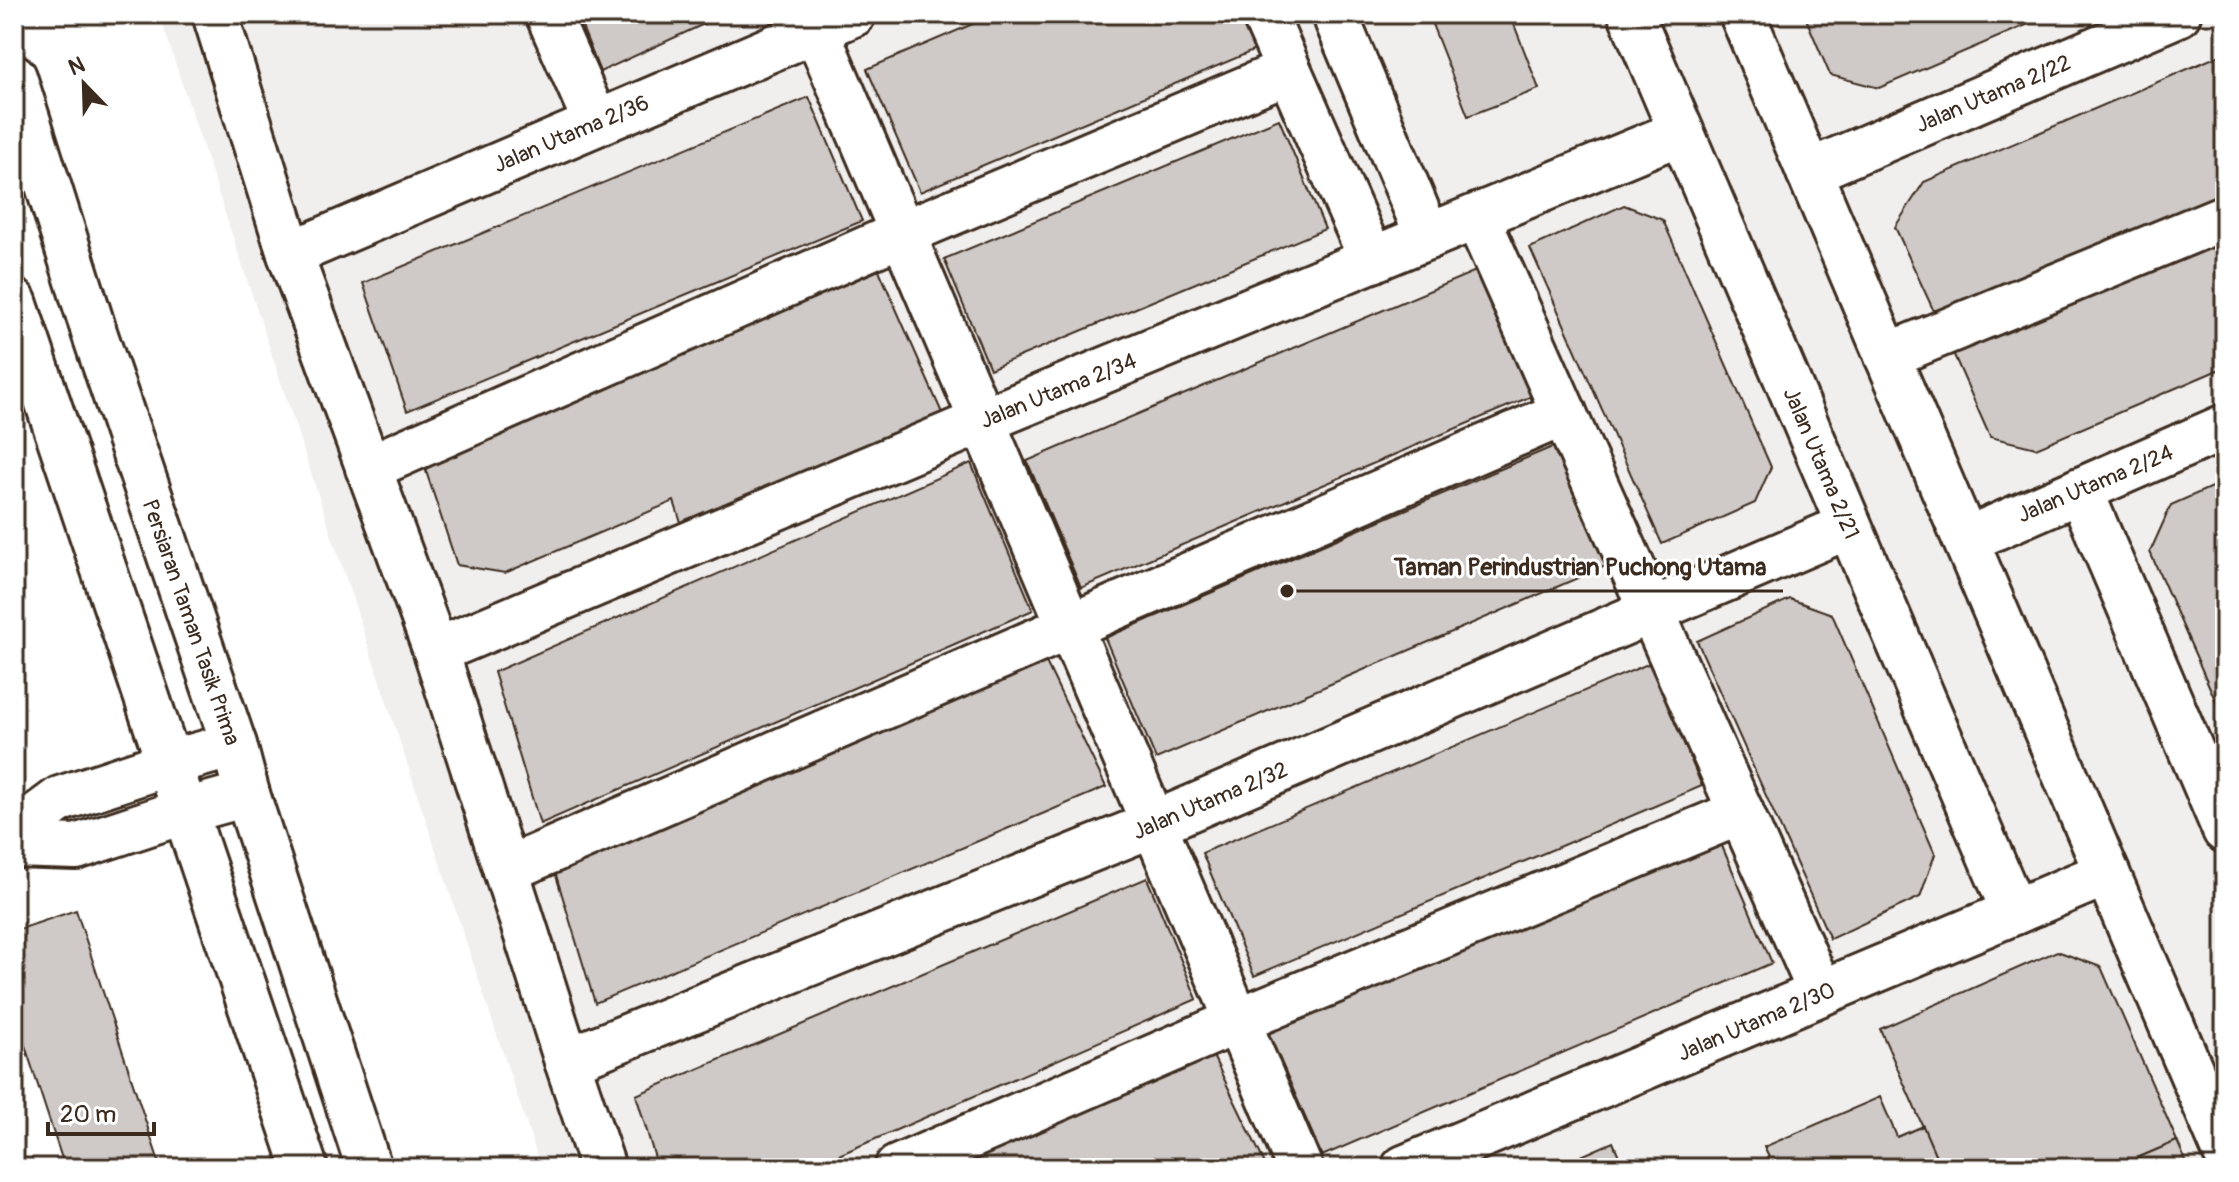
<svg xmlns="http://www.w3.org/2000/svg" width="2239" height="1182" font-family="Pangolin,sans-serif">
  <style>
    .built { fill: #f1efee }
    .building { fill: #cfcac7; stroke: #3b2a1e; stroke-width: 2 }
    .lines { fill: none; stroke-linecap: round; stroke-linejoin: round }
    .minor-casing { stroke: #3b2a1e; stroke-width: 50 }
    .major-casing { stroke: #3b2a1e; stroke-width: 50 }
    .minor { stroke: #fff; stroke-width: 44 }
    .major { stroke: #fff; stroke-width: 44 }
    .labels { text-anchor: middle; stroke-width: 6; stroke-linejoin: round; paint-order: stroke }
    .street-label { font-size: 22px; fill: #3b2a1e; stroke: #fff }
    .leader { fill: none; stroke: #3b2a1e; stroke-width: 3 }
    .callout-dot { fill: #3b2a1e; stroke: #fff; stroke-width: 3 }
    .callout-label { font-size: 24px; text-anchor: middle; font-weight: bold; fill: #3b2a1e; stroke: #fff; stroke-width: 6; stroke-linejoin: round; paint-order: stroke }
  </style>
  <rect width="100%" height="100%" fill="#fff"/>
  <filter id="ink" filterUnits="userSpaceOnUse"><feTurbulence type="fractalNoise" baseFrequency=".0125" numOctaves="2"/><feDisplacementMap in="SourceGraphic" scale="16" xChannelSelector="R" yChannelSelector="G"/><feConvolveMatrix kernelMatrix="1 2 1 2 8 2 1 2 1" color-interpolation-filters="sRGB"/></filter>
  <g filter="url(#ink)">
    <!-- built -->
    <path class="built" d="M159 14H2225V1168H541Z"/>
    <!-- building -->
    <g class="building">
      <path d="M577 14H707L704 24 600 72Z"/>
      <path d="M996 14H1240L1255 50 920 192 867 69Z"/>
      <path d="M1428 14H1510L1539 89 1468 116Z"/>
      <path d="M1804 14H2052L1879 88 1830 75Z"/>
      <path d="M2225 53V192L1936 316 1895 227 1924 182Z"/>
      <path d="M809 97 862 221 407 411 363 283Z"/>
      <path d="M1279 119 1325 229 990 369 944 259Z"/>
      <path d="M1624 205 1663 220 1771 467 1755 503 1662 544 1530 248Z"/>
      <path d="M2225 228V367L2036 448 1990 437 1950 346Z"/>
      <path d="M879 270 942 413 681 523 674 501 505 573 457 565 424 465Z"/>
      <path d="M1478 270 1532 396 1081 588 1027 461Z"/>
      <path d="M1557 445 1608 565 1156 759 1105 638Z"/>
      <path d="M971 463 1033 610 540 824 494 672Z"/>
      <path d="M2225 481V722L2150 552 2171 505Z"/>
      <path d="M1790 599 1832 614 1935 854 1920 897 1830 939 1697 641Z"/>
      <path d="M1044 658 1106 787 595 1003 555 872Z"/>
      <path d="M1650 663 1702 786 1254 976 1202 853Z"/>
      <path d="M1719 839 1772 963 1322 1156 1268 1032Z"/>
      <path d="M1147 878 1197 999 809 1168H658L636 1095Z"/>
      <path d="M76 910 161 1168H65L14 1012V931Z"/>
      <path d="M2057 951 2101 967 2177 1141 2114 1168H1941L1880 1029Z"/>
      <path d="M1213 1056 1267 1168H955Z"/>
      <path d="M1880 1097 1897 1137 1923 1126 1941 1168H1774L1764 1147Z"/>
      <path d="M2177 1141 2189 1168H2114Z"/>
      <path d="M1613 1142 1624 1168H1554Z"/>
    </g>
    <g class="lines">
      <defs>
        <g id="minor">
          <path d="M215 14 290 254 436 651 567 1061 603 1168"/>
          <path d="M548 14 596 123"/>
          <path d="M1264 14 1372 260"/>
          <path d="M1631 14 2014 912"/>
          <path d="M1742 14 2225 1151"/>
          <path d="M1337 20 1428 237"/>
          <path d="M816 30 1300 1168"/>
          <path d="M1809 172 2178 14"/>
          <path d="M1477 217 1821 993"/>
          <path d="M290 254 853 14"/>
          <path d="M1887 356 2225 217"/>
          <path d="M368 468 903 233 1288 71"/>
          <path d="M2080 490 2225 830"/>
          <path d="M1966 540 2225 427"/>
          <path d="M436 651 982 421 1681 132"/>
          <path d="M14 833 60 799 169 763 234 745"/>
          <path d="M14 845 76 847 185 811 247 794"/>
          <path d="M506 870 1564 413"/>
          <path d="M567 1061 1154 824 1849 526"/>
          <path d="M897 1168 1237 1021 1741 812"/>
          <path d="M1404 1168 2107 873"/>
        </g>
        <g id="major">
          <path d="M14 77 95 335 234 745 247 794 369 1168"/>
          <path d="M14 302 305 1168"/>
        </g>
      </defs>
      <!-- minor casing -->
      <use href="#minor" class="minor-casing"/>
      <!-- major casing -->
      <use href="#major" class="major-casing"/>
      <!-- minor -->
      <use href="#minor" class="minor"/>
      <!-- major -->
      <use href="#major" class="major"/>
    </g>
  </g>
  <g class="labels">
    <!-- street labels -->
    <g class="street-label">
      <text transform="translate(1993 93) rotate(-23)" y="8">Jalan Utama 2/22</text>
      <text transform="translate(571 133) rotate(-23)" y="8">Jalan Utama 2/36</text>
      <text transform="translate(1058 390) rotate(-22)" y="8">Jalan Utama 2/34</text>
      <text transform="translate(1822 463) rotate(67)" y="8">Jalan Utama 2/21</text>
      <text transform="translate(2095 483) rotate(-23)" y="8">Jalan Utama 2/24</text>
      <text transform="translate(192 622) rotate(71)" y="8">Persiaran Taman Tasik Prima</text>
      <text transform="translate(1210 800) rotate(-23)" y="8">Jalan Utama 2/32</text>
      <text transform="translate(1756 1021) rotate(-23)" y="8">Jalan Utama 2/30</text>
    </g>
  </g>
  <!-- callouts -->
  <path class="leader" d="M1287 591L1378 591H1783"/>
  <circle class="callout-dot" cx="1287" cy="591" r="8"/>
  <g class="callout-label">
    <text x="1580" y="575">Taman Perindustrian Puchong Utama</text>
  </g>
  <!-- margin -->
  <rect width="2239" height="1182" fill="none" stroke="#fff" stroke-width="48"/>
  <rect x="24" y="24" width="2191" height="1134" fill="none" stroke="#3b2a1e" stroke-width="3" filter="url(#ink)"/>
  <!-- north arrow -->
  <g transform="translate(84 84) rotate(337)" stroke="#ffffff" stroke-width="6" paint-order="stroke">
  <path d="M0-6L14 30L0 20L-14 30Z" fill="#3b2a1e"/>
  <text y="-12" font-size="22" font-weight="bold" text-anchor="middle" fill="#3b2a1e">N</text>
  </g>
  <!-- scale -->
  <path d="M48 1122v12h106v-12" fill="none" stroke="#3b2a1e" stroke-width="4"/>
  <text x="60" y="1122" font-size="24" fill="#3b2a1e" stroke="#ffffff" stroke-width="6" paint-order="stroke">20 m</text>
</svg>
